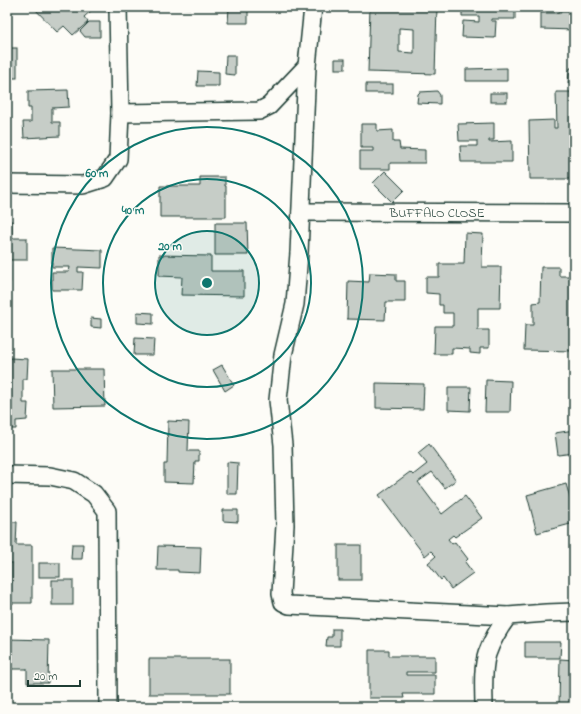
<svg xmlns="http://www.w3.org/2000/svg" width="581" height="714" font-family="'Indie Flower',sans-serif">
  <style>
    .building { fill: #c6cdc7; stroke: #1f3d34; fill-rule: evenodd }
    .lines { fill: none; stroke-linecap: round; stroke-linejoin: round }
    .minor-casing { stroke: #1f3d34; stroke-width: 20 }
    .minor { stroke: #fdfcf7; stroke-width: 17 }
    .ring { fill: none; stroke: #0f766e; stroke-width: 2 }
    .labels { text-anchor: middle; stroke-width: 3; stroke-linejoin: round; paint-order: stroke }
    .street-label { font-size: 13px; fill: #1f3d34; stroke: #fdfcf7 }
    .centre { fill: #0f766e; stroke: #fdfcf7; stroke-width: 2 }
    .ring-label { font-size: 12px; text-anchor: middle; font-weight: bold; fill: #0f766e; stroke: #fdfcf7; stroke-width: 3; stroke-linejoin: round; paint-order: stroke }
  </style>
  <rect width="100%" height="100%" fill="#fdfcf7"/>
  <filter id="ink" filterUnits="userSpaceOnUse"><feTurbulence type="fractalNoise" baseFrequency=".025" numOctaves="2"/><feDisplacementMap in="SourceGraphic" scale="8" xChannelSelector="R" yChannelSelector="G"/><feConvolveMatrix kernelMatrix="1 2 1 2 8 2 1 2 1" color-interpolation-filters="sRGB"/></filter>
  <g filter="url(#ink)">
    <!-- building -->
    <g class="building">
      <path d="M33 7H93V9L84 17 88 22 73 35 64 26 57 32Z"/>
      <path d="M165 7H227V9Z"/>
      <path d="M229 7H248V23H228Z"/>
      <path d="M370 7H437L435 74 368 72ZM399 28 414 29V53L399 52Z"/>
      <path d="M462 7H515V19H491V21H496L495 38 462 37 463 21 479 22V16H462Z"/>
      <path d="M543 7H574V11H571V14H574V30L541 29V13H561L558 8H543Z"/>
      <path d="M89 22H100V37H85L80 31Z"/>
      <rect x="7" y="48" width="10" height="30"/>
      <path d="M226 55H235V75L225 74Z"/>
      <rect x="335" y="59" width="10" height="10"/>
      <path d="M507 68V81H466V69Z"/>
      <path d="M570 68H574V83H568L569 71Z"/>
      <path d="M198 71 219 72V86H197Z"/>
      <rect x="366" y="84" width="27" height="9"/>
      <path d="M68 90 69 107 52 108V122H60V136L24 138 23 122H31V108H28V91Z"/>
      <path d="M437 91 440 95V104L417 103 418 94 420 92Z"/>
      <path d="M556 92H574V179H530L529 121 554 120V128H557Z"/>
      <rect x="490" y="93" width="17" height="9"/>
      <path d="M494 123V140H489V142L512 141V162H461L460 146H477V141H459L458 124Z"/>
      <path d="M361 124H377V131L393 130V142H399L400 149 425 150V163H390V169H360V151H373V148H361Z"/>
      <path d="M385 171 404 190 392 202 373 183Z"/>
      <path d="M200 177H225V186H226V217H160V186H200Z"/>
      <path d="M7 221H12V238H27V260H7Z"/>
      <path d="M215 223H247L248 255H215Z"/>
      <path d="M465 233 483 234 482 267H501L500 308H478V330H489V348H480V354L470 353V349L452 348V354H434L435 326H453V313H443V305H439V294L426 293V277H439V264H464Z"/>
      <path d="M52 248 102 250V268L78 267V272H83L82 290H52V272H69L70 267H52Z"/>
      <path d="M159 255 211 256V271H244V296L181 295 182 277 159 276Z"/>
      <rect x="7" y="265" width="3" height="17"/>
      <path d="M541 267H559V276H574V351L524 350 525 325H533V303L540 302Z"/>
      <path d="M370 273 396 274V281H405V302H386L385 320 347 319 348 281 369 282Z"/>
      <path d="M137 312 153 313V324L137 323Z"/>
      <path d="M91 318 101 319V328L91 327Z"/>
      <path d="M135 338 154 339 153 355H134Z"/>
      <path d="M10 358 28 359 27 379H23V403H28L27 420 16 421V429H7V393H10Z"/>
      <path d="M222 365 234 385 225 391 213 370Z"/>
      <path d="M52 369H104L105 406 53 407Z"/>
      <path d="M486 380 511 381 510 412H485Z"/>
      <path d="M376 383 424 384 423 409 376 408Z"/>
      <path d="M448 387H471L470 411 448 410Z"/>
      <path d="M168 421 189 422 188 451H199V461H195L194 483 164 482V464H167Z"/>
      <path d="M574 430V440H573L574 453 558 455 555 433Z"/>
      <path d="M429 444 456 480 445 488 432 472 418 482 442 514 465 496 482 518 455 537 453 535 448 539 452 544 455 542 468 559 465 562 473 573 451 589 443 578 441 580 428 563 436 556 431 551 425 556 379 495 410 472 413 475 427 464 418 453Z"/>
      <path d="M227 462 238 463 237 494H227Z"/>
      <path d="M566 484 571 501H574V523L537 533 527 495Z"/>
      <path d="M223 510H238V522L223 521Z"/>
      <path d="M7 522H17L16 545H32V603H7V583H12V563H7Z"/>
      <path d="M72 544H83L82 559H71Z"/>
      <rect x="338" y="545" width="23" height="35"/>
      <path d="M158 546 201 547 200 573 178 572V570H157Z"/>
      <rect x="39" y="563" width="21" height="14"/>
      <rect x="52" y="580" width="21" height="25"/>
      <path d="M332 629H340V646H326L327 637H332Z"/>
      <path d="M7 639 49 640 48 683H27V669H7Z"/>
      <path d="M525 642H561L560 658H525Z"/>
      <path d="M369 650H389V656H435V672H406V675H435V694H403L404 698H369Z"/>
      <rect x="149" y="659" width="81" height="35"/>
      <path d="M560 659 574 660V706H559Z"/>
      <rect x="208" y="704" width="29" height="3"/>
    </g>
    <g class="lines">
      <defs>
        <g id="minor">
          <path d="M313 7 307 66 299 253 295 304 283 355 278 400 283 445 285 525 281 594 283 602 289 605 508 616"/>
          <path d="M120 113 259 111 269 106 307 66"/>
          <path d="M7 184 83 185 105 178 118 159 120 113 118 7"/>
          <path d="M301 212 574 213"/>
          <path d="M7 475 50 476 74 481 94 494 107 511 108 707"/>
          <path d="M484 707C484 692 482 669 487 654 492 640 499 628 508 616L546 613 574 612"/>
        </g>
      </defs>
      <!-- minor casing -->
      <use href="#minor" class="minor-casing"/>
      <!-- minor -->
      <use href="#minor" class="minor"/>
    </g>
  </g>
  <!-- distance rings -->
  <circle cx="207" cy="283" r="52" fill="#0f766e" fill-opacity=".12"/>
  <g class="ring">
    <circle cx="207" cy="283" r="52"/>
    <circle cx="207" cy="283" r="104"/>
    <circle cx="207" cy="283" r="156"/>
  </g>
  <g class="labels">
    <!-- street labels -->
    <g class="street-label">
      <text x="437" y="217">BUFFALO CLOSE</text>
    </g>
  </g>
  <circle cx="207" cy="283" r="6" class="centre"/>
  <g class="ring-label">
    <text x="97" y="177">60 m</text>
    <text x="133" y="214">40 m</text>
    <text x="170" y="250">20 m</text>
  </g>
  <!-- margin -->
  <rect width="581" height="714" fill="none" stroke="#fdfcf7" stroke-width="24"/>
  <rect x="12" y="12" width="557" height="690" fill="none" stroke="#1f3d34" stroke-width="1.5" filter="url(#ink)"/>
  <!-- scale -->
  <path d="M28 680v6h52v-6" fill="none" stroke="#1f3d34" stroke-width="2"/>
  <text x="34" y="680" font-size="12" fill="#1f3d34" stroke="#fdfcf7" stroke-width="3" paint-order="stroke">20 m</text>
</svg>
